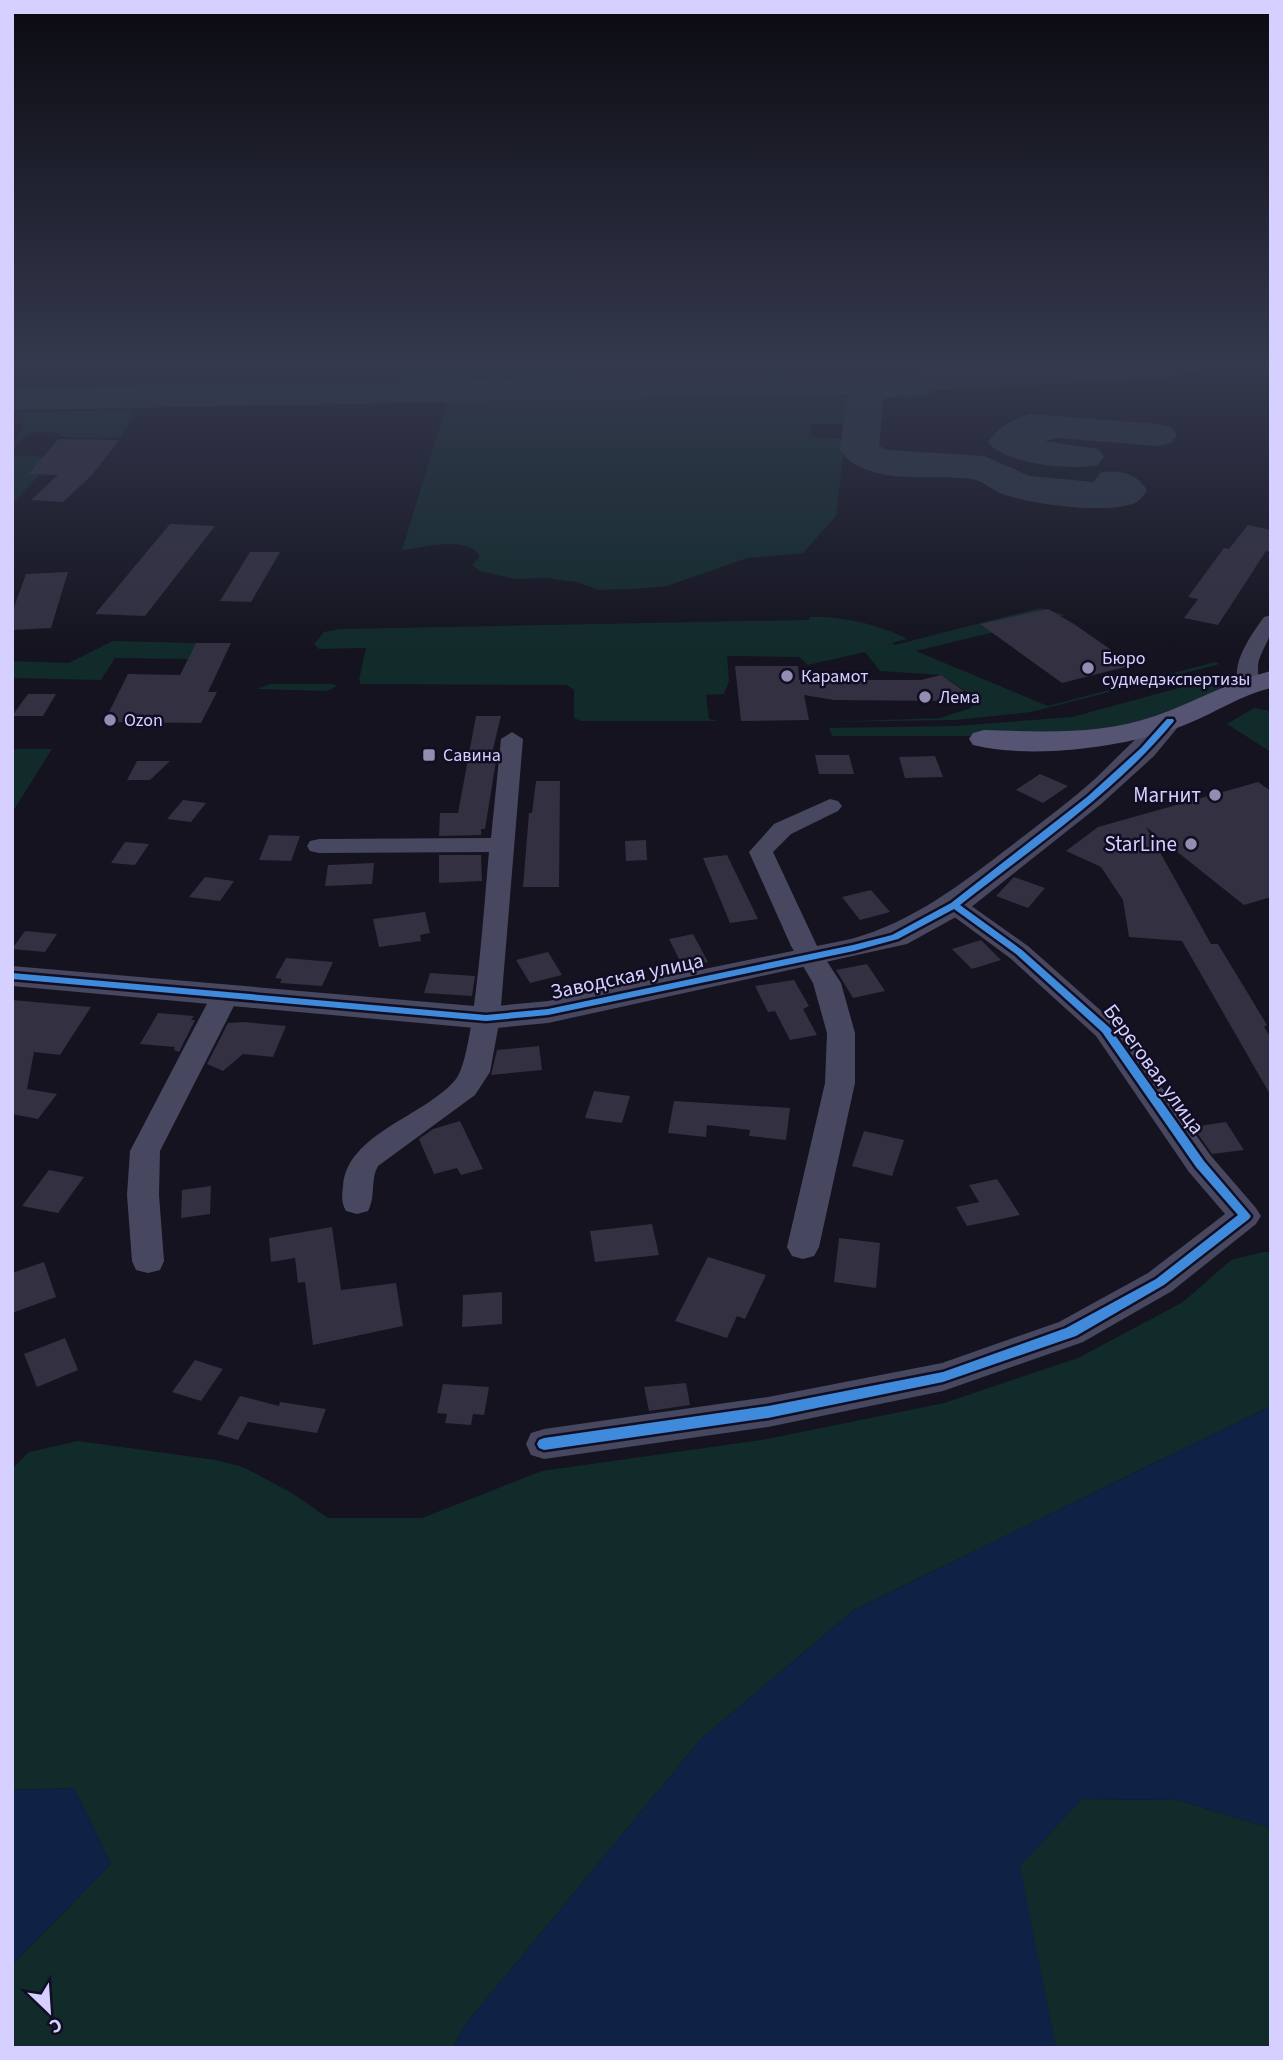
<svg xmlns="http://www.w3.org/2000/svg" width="1283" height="2060" font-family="'Source Sans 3',sans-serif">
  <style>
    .green { fill: #112a2a }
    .water { fill: #0d2245 }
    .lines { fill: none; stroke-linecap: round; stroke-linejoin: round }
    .taxiway { fill: #2a3644; fill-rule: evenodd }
    .building { fill: #323041 }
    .minor { fill: #484760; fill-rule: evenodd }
    .tertiary { fill: #484760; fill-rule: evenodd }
    .secondary { fill: #555473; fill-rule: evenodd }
    .cycleway-casing { stroke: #110e24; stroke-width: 5 }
    .cycleway { fill: #408adc; fill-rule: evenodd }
    .poi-dot { fill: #918eb1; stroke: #110e24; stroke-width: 2.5 }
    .labels { text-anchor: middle; stroke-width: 5; stroke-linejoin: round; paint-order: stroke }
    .far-poi-label { font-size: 18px; fill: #d5d0ff; stroke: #110e24; text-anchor: start }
    .poi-label { font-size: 21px; fill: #d5d0ff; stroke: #110e24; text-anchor: end }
    .street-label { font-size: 21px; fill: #d5d0ff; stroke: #110e24 }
  </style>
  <rect width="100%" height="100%" fill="#14131f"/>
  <!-- green -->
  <g class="green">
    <path d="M360 363H867L859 369 829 377 457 385 414 381Z"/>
    <path d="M832 392 846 398 848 424H811V437L845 439 836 516 803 553 747 558 667 586 634 589 599 590 577 582 546 578 515 579 480 571 472 565 480 557C469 534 422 548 402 550L448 400Z"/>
    <path d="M130 410 136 412 121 437 68 438 57 433 35 432 28 434 12 449V443L24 426 13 421 17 413Z"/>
    <path d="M12 455 46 457 52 460 12 505Z"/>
    <path d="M1040 608 1227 659 1065 615 916 651 1048 706 1215 662 1220 664 1031 712 956 720 826 722 940 718 971 708 976 698 941 675 880 671 865 652 808 665 799 657 727 656 729 681 724 694 706 695 709 719 718 721H581L574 718V690L567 685 361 684 359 680 366 648 319 649 314 644 324 632 340 629 809 620 810 617C840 616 880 624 907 639L892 643 895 645Z"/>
    <path d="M113 641 196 643 188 659 115 658 101 680 12 678V661L69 663Z"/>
    <path d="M1208 680 1224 689 1117 731 980 736H832L829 728 956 726 1072 717Z"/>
    <path d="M270 684H332L338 686 327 691 257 689Z"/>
    <path d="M1254 708 1271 711V752L1227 724Z"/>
    <path d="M12 749H52L15 808H12Z"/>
    <path d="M1263 1252H1271V1406L854 1610 701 1739 465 2025 452 2048H12V1965L111 1864 74 1788 12 1790V1469L29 1452 78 1441 216 1460 243 1467 292 1493 328 1518H422L542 1471 767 1439 944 1403 1078 1358 1183 1302 1231 1260Z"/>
    <path d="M1082 1799 1177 1800 1271 1828V2048H1056L1019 1866Z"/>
  </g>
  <!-- water -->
  <g class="water">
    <path d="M1271 1406V1828L1177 1800 1082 1799 1020 1866 1056 2048H452L465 2025 701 1739 854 1610Z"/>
    <path d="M74 1788 111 1864 12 1965V1790Z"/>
  </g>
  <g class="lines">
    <!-- taxiway -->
    <g class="taxiway">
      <path d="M1065 363H1208L1203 370 1164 378 934 390C920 403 898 391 883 400L879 446 888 450 984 456 1030 476 1094 482 1100 473C1119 469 1136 473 1147 490 1143 496 1140 502 1132 504 1104 514 1028 504 1000 493 990 489 982 480 971 479 932 474 865 487 840 450L847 395 12 410V388L829 374Z"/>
      <path d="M1031 414 1158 424 1171 427 1177 435 1171 443 1158 446 1058 438 1044 441 1098 449 1104 457 1098 465C1073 471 1003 464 988 442 998 427 1014 418 1031 414Z"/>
    </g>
  </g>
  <!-- building -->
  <g class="building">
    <path d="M58 439 119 440 92 475 63 502 31 500 58 475 29 474Z"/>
    <path d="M170 524 215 526 145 616 95 614Z"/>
    <path d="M1248 525 1271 530V552L1266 551 1218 625 1184 618 1198 599 1188 597 1224 548 1229 549Z"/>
    <path d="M250 552H280L251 602 220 601Z"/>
    <path d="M68 572 51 628 12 630V613L26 574Z"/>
    <path d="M1048 609 1074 624 1133 665 1062 683 980 624Z"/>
    <path d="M196 643H231L208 692H217L201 723 104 722 128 674 180 675Z"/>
    <path d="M735 666H798L799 680H921L941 675 964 691 940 701 834 700 804 695 809 720 741 721Z"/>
    <path d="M28 694H56L43 716H12Z"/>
    <path d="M476 716H501L490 761H496L485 829H481V835L439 836 440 813H458Z"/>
    <path d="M815 755H849L854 774H819Z"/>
    <path d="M935 756 943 777 905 778 899 757Z"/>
    <path d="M137 761H170L150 780H127Z"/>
    <path d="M1040 774 1068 786 1043 803 1016 790Z"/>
    <path d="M536 781H560L559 887H523L529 813H532Z"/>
    <path d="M1258 782 1271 791V897L1244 905 1146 827 1211 944H1218L1267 1025 1264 1027 1271 1038V1096L1182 941 1129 937 1123 900 1101 867 1066 851 1098 827Z"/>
    <path d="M183 800 206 803 191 822 167 819Z"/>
    <path d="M269 835 300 836 291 861 259 860Z"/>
    <path d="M646 840 647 860 626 861 625 841Z"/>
    <path d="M125 842 149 844 135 865 111 863Z"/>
    <path d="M439 855H481L482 881 439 883Z"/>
    <path d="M727 855 758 919 730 923 703 858Z"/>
    <path d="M374 863 372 884 325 886 328 865Z"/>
    <path d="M205 877 234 881 220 901 189 897Z"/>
    <path d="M1014 877 1045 888 1028 908 996 896Z"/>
    <path d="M871 890 890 912 860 920 842 897Z"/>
    <path d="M425 912 430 933 420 935 421 941 379 947 373 919Z"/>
    <path d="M25 931 57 934 45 952 12 949Z"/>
    <path d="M693 934 708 962 683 967 669 939Z"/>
    <path d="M981 940 1001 960 972 969 952 949Z"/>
    <path d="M548 952 562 975 530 983 516 960Z"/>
    <path d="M286 958 333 962 322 986 280 983 282 979 275 978Z"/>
    <path d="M867 964 885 991 853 998 836 970Z"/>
    <path d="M430 973 475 976 472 996 424 993Z"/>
    <path d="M794 980 809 1006 803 1009 817 1035 790 1040 775 1011 768 1012 755 986Z"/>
    <path d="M12 1000 91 1007 60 1055 34 1052 27 1089 57 1094 38 1119 12 1114Z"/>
    <path d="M158 1013 194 1016 191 1020H195L179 1052 174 1050 175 1047 140 1044Z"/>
    <path d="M244 1022 286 1026 273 1057 243 1054 223 1071 207 1064 228 1023Z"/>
    <path d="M539 1046 542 1070 491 1075 497 1050Z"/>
    <path d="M594 1091 630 1096 622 1123 585 1118Z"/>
    <path d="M674 1101 790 1108 786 1140 749 1136 750 1130 707 1125 706 1137 668 1133Z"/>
    <path d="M460 1121 483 1169 461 1175 457 1168 434 1174 419 1139 433 1129Z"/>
    <path d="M1226 1122 1244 1150 1212 1154 1193 1127Z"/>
    <path d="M864 1131 904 1140 892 1176 852 1166Z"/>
    <path d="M49 1170 84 1177 58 1213 22 1206Z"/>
    <path d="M997 1179 1020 1215 967 1226 956 1207 979 1202 969 1185Z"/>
    <path d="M211 1186 210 1214 181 1218 182 1190Z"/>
    <path d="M652 1224 659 1255 595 1262 590 1231Z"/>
    <path d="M332 1227 341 1290 396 1283 403 1326 313 1345 305 1282 298 1283 295 1258 271 1262 269 1238Z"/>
    <path d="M839 1238 880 1243 876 1288 834 1282Z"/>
    <path d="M708 1257 766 1275 745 1319 737 1316 727 1338 675 1321Z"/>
    <path d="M44 1262 56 1297 12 1313V1273Z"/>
    <path d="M502 1292V1324L462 1327 463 1295Z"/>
    <path d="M65 1338 78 1370 37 1387 24 1354Z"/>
    <path d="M195 1360 223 1369 201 1401 172 1392Z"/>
    <path d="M686 1383 690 1405 649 1411 644 1387Z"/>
    <path d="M443 1384 489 1387 484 1415 473 1414 471 1425 445 1423 447 1414 437 1413Z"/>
    <path d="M240 1396 279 1406 280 1402 326 1409 317 1433 248 1422 238 1440 217 1434Z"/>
  </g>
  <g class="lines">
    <!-- minor -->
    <g class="minor">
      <path d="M1271 615C1271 642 1268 637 1259 660 1256 669 1261 679 1255 688H1241C1227 667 1252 634 1264 617Z"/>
      <path d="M512 732 523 739 500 1018 490 1072 475 1095 378 1166C370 1180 376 1197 368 1211L357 1214 346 1211C341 1202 342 1196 343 1186 347 1133 426 1116 456 1079 475 1056 485 892 489 852L319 853 310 851 307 846 310 841 319 839 491 838 501 739Z"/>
      <path d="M830 799 838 801 842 806 838 811 791 834 773 852 817 946 841 983 855 1033V1083L819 1247 814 1256 803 1259 792 1256 787 1247 825 1083 827 1033 813 983 791 946 749 852 774 824Z"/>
      <path d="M954 897 963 900 1028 946 1116 1024 1211 1156 1256 1208 1261 1216 1256 1224 1172 1291 1083 1342 943 1391 768 1427 544 1459 531 1455 526 1444 531 1433 544 1429 768 1397 942 1363 1059 1322 1148 1273 1225 1214 1189 1172 1096 1036 1010 958 945 910 941 905 945 900Z"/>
      <path d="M225 987 235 990 239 996 160 1151 159 1195 164 1261 160 1270 148 1273 136 1270 132 1261 127 1195 130 1151 211 996 215 990Z"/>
    </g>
    <!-- tertiary -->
    <path class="tertiary" d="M1170 713 1180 715 1183 721 1154 756 1100 805 965 912 907 944 548 1023 486 1029 12 986V966L486 1007 548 1001 851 939C913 922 961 884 1011 846 1039 824 1068 803 1095 779 1110 765 1155 717 1170 713Z"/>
    <!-- secondary -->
    <path class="secondary" d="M1271 671V688C1241 695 1215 713 1187 724 1130 747 1033 760 973 745L969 739 973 733 984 730C1042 732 1100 735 1155 716 1195 702 1230 681 1271 671Z"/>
    <defs>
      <path id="cycleway" d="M1167 719H1173L1174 721C1117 791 1031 849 960 905L1022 950 1110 1028 1204 1161 1251 1216 1249 1219 1164 1285 1076 1336 943 1382 768 1418 544 1450 539 1448 537 1444 539 1440 544 1438 768 1406 943 1372 1066 1328 1156 1279 1238 1215 1196 1167 1102 1032 1016 954 954 909 898 939 854 951 548 1015 486 1021 12 979V973L486 1015 548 1009 853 945 892 935 951 903 1087 797 1141 748Z"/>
    </defs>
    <!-- cycleway casing -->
    <use href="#cycleway" class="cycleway-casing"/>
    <!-- cycleway -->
    <use href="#cycleway" class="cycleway"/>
  </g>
  <!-- sky -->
  <linearGradient id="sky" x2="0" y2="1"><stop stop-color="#0b0a11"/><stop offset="0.56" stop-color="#34394d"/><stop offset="1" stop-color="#34394d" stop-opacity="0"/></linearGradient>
  <rect width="1283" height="651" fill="url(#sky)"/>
  <!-- markers -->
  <g class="poi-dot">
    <circle cx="1088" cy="668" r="7"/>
    <circle cx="787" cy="676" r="7"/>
    <circle cx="925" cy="697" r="7"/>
    <circle cx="110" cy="720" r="7"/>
    <rect x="422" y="748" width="14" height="14" rx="3.5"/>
    <circle cx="1215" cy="795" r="7"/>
    <circle cx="1191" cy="844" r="7"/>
  </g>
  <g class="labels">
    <!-- far-poi labels -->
    <g class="far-poi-label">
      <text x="1102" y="664">Бюро<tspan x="1102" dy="21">судмедэкспертизы</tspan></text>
      <text x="801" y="682">Карамот</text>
      <text x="939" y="703">Лема</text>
      <text x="124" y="726">Ozon</text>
      <text x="443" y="761">Савина</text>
    </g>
    <!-- poi labels -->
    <g class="poi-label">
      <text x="1201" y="802">Магнит</text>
      <text x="1177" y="851">StarLine</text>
    </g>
    <!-- street labels -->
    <g class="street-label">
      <text transform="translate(627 976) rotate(-12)" y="7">Заводская улица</text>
      <text transform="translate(1154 1069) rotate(54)" y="7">Береговая улица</text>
    </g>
  </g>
  <!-- border -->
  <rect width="1283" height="2060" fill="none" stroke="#d5d0ff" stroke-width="28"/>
  <!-- north arrow -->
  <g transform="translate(49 2011) rotate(155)" stroke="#110e24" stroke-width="5" paint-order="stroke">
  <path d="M0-5L12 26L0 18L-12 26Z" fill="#d5d0ff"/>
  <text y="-10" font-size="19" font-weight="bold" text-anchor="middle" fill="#d5d0ff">С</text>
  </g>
</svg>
